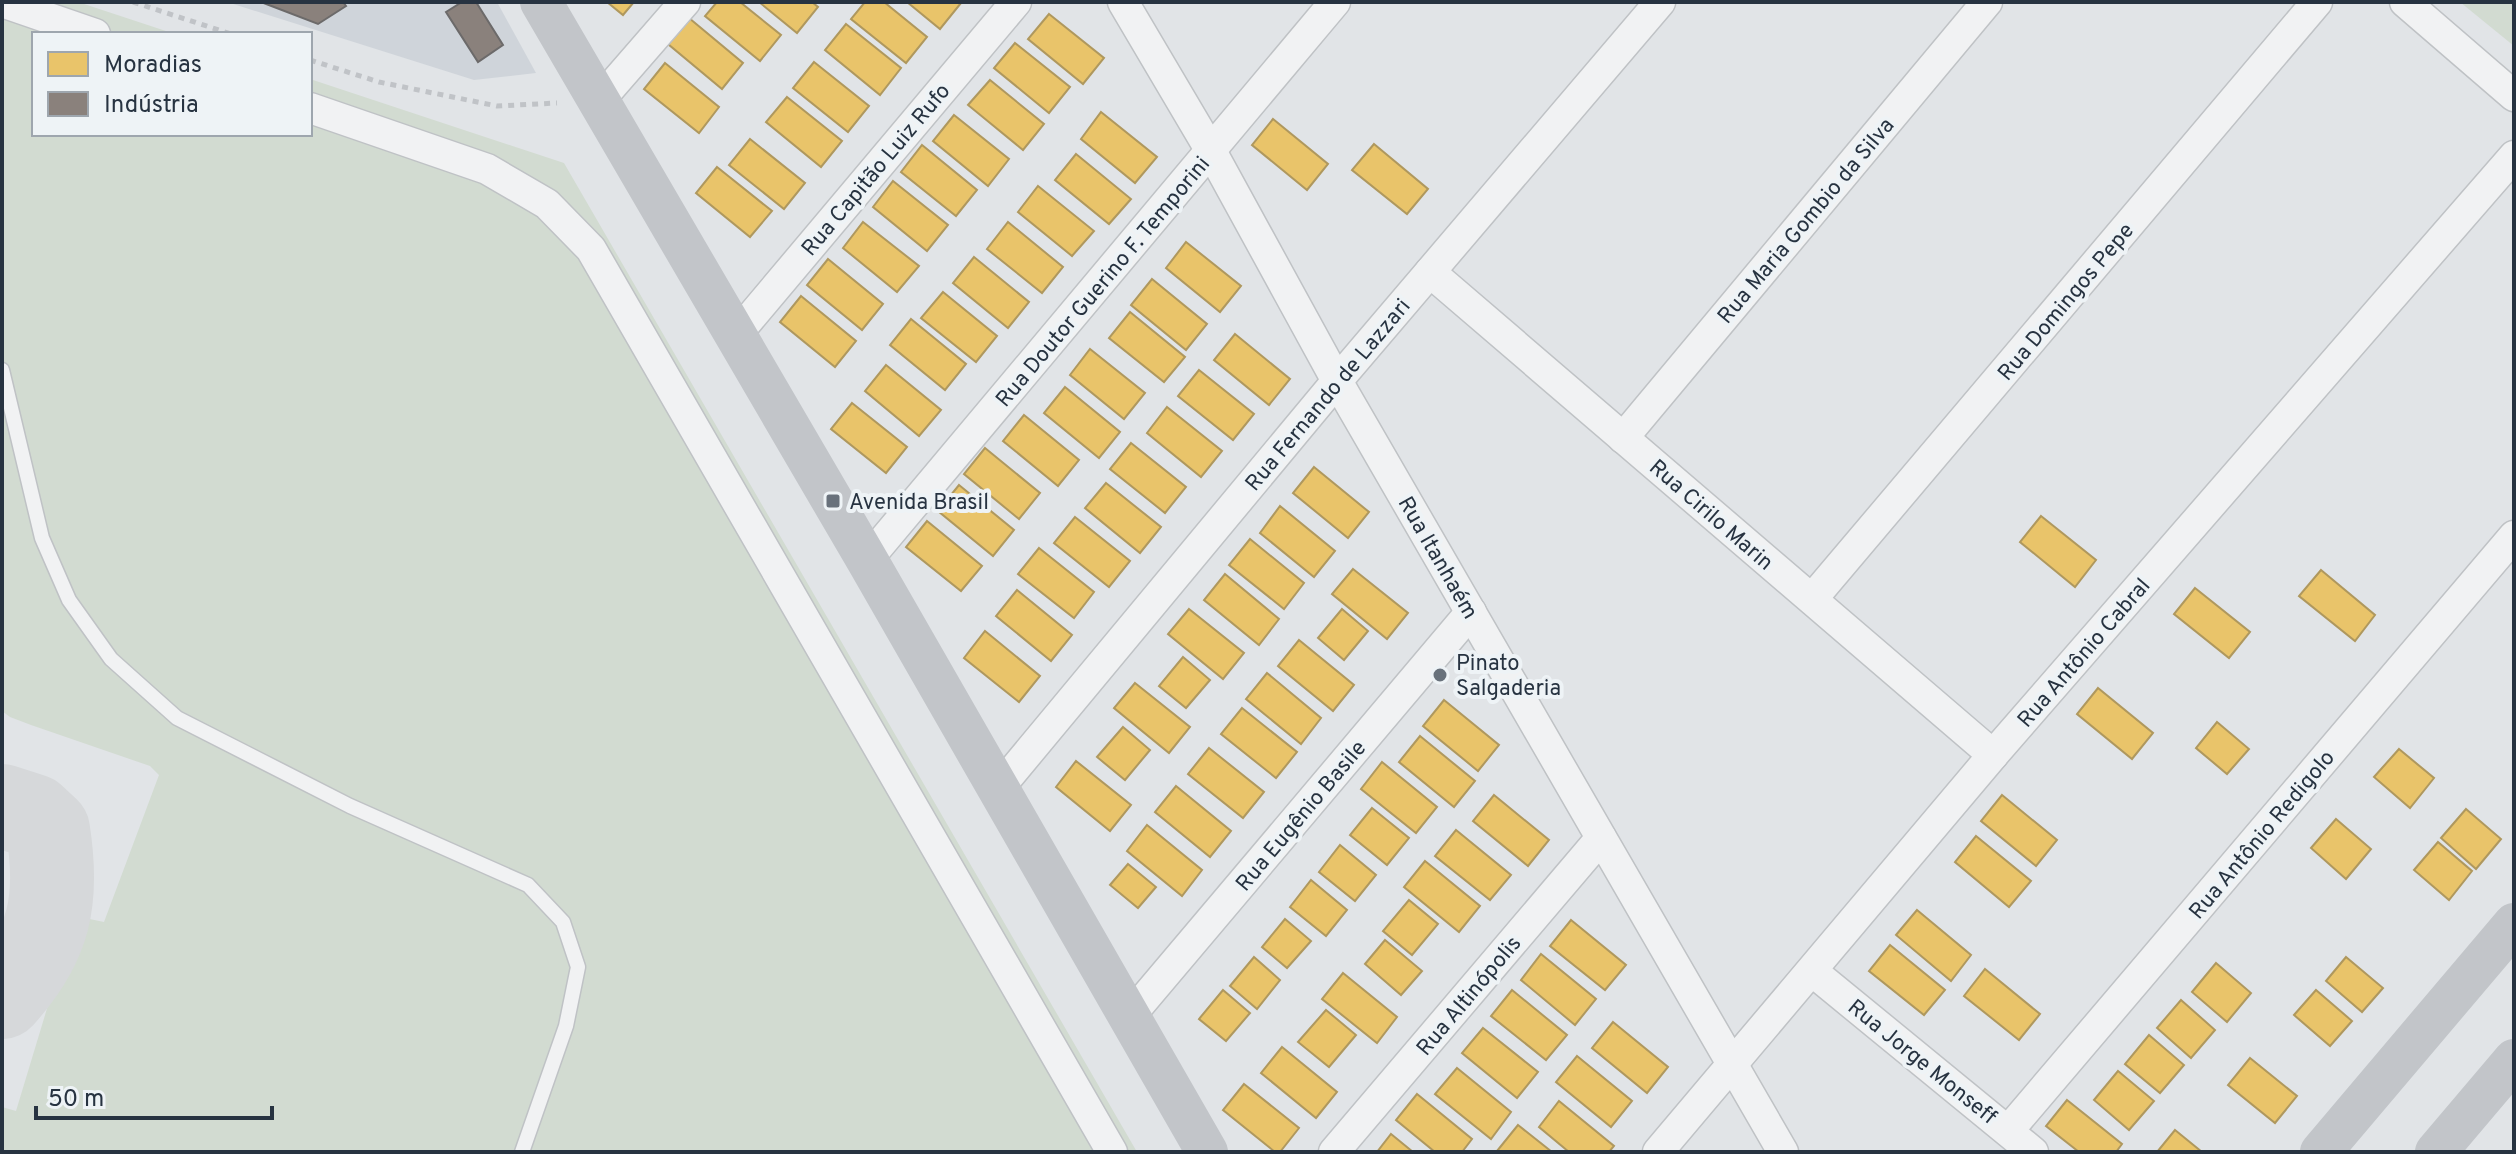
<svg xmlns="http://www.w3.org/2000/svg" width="2516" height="1154" font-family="Overpass,sans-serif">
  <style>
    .built { fill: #cfd4da }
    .green { fill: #d2dbd1 }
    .homes { fill: #e9c46a; stroke: #af985e; stroke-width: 2 }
    .industry { fill: #8a817c; stroke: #6c6a6a; stroke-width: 2 }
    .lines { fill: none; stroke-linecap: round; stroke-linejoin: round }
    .taxiway { stroke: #d6d8da; stroke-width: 84 }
    .lane-casing { stroke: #bfc2c5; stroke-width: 17 }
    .street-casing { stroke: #bfc2c5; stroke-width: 33 }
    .path { stroke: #c0c3c7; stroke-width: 5; stroke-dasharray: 6 6; stroke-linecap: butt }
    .lane { stroke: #f1f2f3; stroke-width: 14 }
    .street { stroke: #f1f2f3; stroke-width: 30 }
    .secondary { stroke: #c2c5c9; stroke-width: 42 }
    .poi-dot { fill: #68717b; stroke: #eef3f6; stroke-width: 3 }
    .labels { text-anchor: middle; stroke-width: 8; stroke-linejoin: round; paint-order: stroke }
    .street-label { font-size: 22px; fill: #273341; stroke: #eef3f6 }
    .poi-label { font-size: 22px; fill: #273341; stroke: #eef3f6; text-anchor: start }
  </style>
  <rect width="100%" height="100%" fill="#e1e4e7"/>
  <!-- built -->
  <path class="built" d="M227 2H497L536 73 474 80Z"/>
  <!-- green -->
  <g class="green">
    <path d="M2 2H78L175 34H34V134H310V79L564 163 1137 1152H2V1107L16 1111 75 916 104 922 159 775 150 766 31 725 10 717 2 711Z"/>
    <path d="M2460 2H2514V46Z"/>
  </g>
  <!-- homes -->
  <g class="homes">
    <path d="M607 2H634L623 15Z"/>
    <path d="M717 2H740L781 35 760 61 705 16Z"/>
    <path d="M759 2H812L818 7 797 33Z"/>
    <path d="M865 2H884L927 37 906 63 851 19Z"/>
    <path d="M907 2H960L961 3 940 29Z"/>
    <path d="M1049 14 1104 58 1083 84 1028 39Z"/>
    <path d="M689 18 743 63 722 89 668 44Z"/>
    <path d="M846 24 901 68 880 95 825 50Z"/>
    <path d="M1015 43 1070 87 1049 113 994 68Z"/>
    <path d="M814 62 869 106 848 132 793 88Z"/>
    <path d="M665 63 719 107 699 133 644 89Z"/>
    <path d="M990 80 1044 124 1023 150 968 105Z"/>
    <path d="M787 97 842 141 821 167 766 122Z"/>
    <path d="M1101 112 1157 157 1135 183 1081 139Z"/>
    <path d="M954 115 1009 159 988 186 933 141Z"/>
    <path d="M1273 119 1328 164 1307 190 1252 145Z"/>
    <path d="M750 139 805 183 784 209 729 165Z"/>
    <path d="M1374 144 1428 189 1407 214 1352 170Z"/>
    <path d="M922 145 977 190 956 216 901 172Z"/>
    <path d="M1076 154 1131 199 1109 224 1055 180Z"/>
    <path d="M717 167 772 211 750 237 696 193Z"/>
    <path d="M893 181 948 225 927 251 873 207Z"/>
    <path d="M1038 186 1094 231 1072 256 1018 212Z"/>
    <path d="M863 222 919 266 897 292 843 248Z"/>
    <path d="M1008 222 1063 267 1042 293 987 249Z"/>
    <path d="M1186 242 1241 286 1220 312 1166 268Z"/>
    <path d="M974 257 1029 302 1008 328 953 283Z"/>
    <path d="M828 259 883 304 862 330 807 285Z"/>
    <path d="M1152 279 1207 324 1186 350 1131 305Z"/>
    <path d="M943 292 997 336 976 362 921 318Z"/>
    <path d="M801 296 856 341 835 367 780 322Z"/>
    <path d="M1130 312 1185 357 1164 382 1109 338Z"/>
    <path d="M911 319 966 364 945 390 890 345Z"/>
    <path d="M1235 334 1290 379 1269 405 1214 360Z"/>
    <path d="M1090 349 1145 393 1124 419 1070 375Z"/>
    <path d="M886 365 941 410 919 436 865 391Z"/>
    <path d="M1199 370 1254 414 1233 440 1178 396Z"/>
    <path d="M1065 387 1120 432 1099 458 1044 413Z"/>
    <path d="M852 403 907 447 886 473 831 429Z"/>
    <path d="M1167 407 1222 451 1201 477 1147 433Z"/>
    <path d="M1024 415 1079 460 1058 486 1003 441Z"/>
    <path d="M1131 443 1186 487 1165 513 1110 469Z"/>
    <path d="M985 448 1040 493 1019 519 964 474Z"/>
    <path d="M1314 467 1369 512 1348 538 1293 493Z"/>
    <path d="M1106 483 1161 527 1140 553 1085 508Z"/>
    <path d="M959 485 1014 530 993 556 938 511Z"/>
    <path d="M1280 506 1335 551 1314 577 1260 533Z"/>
    <path d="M2041 516 2096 560 2075 587 2020 542Z"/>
    <path d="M1075 517 1130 561 1109 587 1054 543Z"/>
    <path d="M927 521 982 566 961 591 906 547Z"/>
    <path d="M1250 539 1304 583 1284 609 1229 565Z"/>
    <path d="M1039 548 1094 592 1074 618 1018 574Z"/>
    <path d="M1353 569 1408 613 1387 639 1332 594Z"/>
    <path d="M2321 570 2375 615 2355 641 2299 596Z"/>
    <path d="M1225 574 1279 619 1259 645 1204 600Z"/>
    <path d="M2195 588 2250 632 2229 658 2174 614Z"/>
    <path d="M1017 590 1072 635 1051 661 996 616Z"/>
    <path d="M1189 609 1244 653 1223 679 1168 634Z"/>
    <path d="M1342 609 1368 631 1344 660 1318 638Z"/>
    <path d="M985 631 1040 676 1019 702 964 658Z"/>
    <path d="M1299 640 1354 685 1333 711 1278 666Z"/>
    <path d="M1183 657 1210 680 1186 708 1159 686Z"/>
    <path d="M1267 673 1321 718 1301 744 1246 699Z"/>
    <path d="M1135 683 1190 727 1169 753 1114 708Z"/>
    <path d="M2098 688 2153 733 2132 759 2077 714Z"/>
    <path d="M1444 700 1499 745 1478 771 1423 726Z"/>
    <path d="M1242 708 1297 752 1276 778 1221 734Z"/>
    <path d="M2217 722 2249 749 2227 774 2196 748Z"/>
    <path d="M1123 727 1150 750 1125 780 1097 757Z"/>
    <path d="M1420 736 1475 781 1454 807 1399 762Z"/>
    <path d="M1209 748 1264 792 1243 818 1188 774Z"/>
    <path d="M2399 749 2434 778 2410 808 2374 777Z"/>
    <path d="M1076 761 1131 805 1110 831 1056 787Z"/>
    <path d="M1382 762 1437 807 1416 833 1361 789Z"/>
    <path d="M1176 786 1231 831 1210 857 1155 812Z"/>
    <path d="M1494 795 1549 840 1528 866 1473 821Z"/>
    <path d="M2002 795 2057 840 2036 866 1981 821Z"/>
    <path d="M1372 808 1409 838 1387 865 1350 835Z"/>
    <path d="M2466 809 2501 839 2476 869 2441 838Z"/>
    <path d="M2336 819 2371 849 2346 879 2311 848Z"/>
    <path d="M1147 825 1202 870 1182 896 1127 851Z"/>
    <path d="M1456 830 1511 875 1490 900 1435 856Z"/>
    <path d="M1976 836 2031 881 2009 907 1955 862Z"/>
    <path d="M2438 842 2472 871 2449 900 2414 870Z"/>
    <path d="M1340 845 1376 875 1355 901 1319 872Z"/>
    <path d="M1425 861 1480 906 1459 932 1404 887Z"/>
    <path d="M1128 864 1156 887 1138 908 1110 885Z"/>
    <path d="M1311 880 1347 910 1326 936 1290 907Z"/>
    <path d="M1409 900 1438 924 1412 955 1383 931Z"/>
    <path d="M1917 910 1971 955 1951 981 1896 935Z"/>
    <path d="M1285 919 1311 941 1287 968 1262 947Z"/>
    <path d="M1571 920 1626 965 1605 990 1550 946Z"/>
    <path d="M1385 940 1422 971 1401 995 1365 964Z"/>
    <path d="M1890 945 1945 990 1924 1015 1869 971Z"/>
    <path d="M1541 954 1596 999 1575 1025 1521 980Z"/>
    <path d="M1254 957 1280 980 1257 1009 1230 986Z"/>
    <path d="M2346 957 2383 988 2362 1012 2326 981Z"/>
    <path d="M2216 963 2251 993 2227 1022 2192 992Z"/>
    <path d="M1985 969 2040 1014 2019 1040 1964 996Z"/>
    <path d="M1343 973 1397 1017 1377 1043 1322 999Z"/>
    <path d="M1223 990 1250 1013 1226 1041 1199 1019Z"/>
    <path d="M1512 990 1567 1035 1546 1060 1491 1016Z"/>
    <path d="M2316 990 2352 1021 2330 1046 2294 1015Z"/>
    <path d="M2181 1000 2215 1030 2191 1058 2157 1028Z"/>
    <path d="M1326 1010 1356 1035 1329 1067 1298 1042Z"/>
    <path d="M1613 1022 1668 1067 1647 1093 1592 1048Z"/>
    <path d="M1483 1028 1538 1072 1517 1098 1462 1053Z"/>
    <path d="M2149 1035 2184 1065 2160 1093 2125 1064Z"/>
    <path d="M1282 1047 1337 1092 1316 1118 1261 1073Z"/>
    <path d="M1577 1056 1632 1101 1611 1127 1556 1082Z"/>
    <path d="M2250 1058 2297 1096 2275 1123 2228 1085Z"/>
    <path d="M1457 1068 1511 1112 1491 1139 1435 1094Z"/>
    <path d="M2118 1071 2154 1101 2129 1130 2094 1100Z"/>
    <path d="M1244 1084 1299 1128 1280 1152H1275L1223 1110Z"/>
    <path d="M1417 1094 1472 1139 1462 1152H1435L1396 1120Z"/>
    <path d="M2067 1100 2122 1144 2116 1152H2079L2046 1126Z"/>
    <path d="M1559 1101 1614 1146 1609 1152H1569L1539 1127Z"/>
    <path d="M1518 1125 1552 1152H1499L1497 1151Z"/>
    <path d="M2175 1130 2202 1152H2157Z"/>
    <path d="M1391 1134 1413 1152H1377Z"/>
  </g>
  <!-- industry -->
  <g class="industry">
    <path d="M261 2H343L346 6 318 24Z"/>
    <path d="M462 2H476L503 45 478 62 446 12Z"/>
  </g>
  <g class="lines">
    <!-- taxiway -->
    <path class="taxiway" d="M2 806 33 816 48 830C59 900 50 944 2 997"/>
    <defs>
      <path id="lane" d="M2 370 42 538 69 600 111 659 177 718 350 806 528 885 563 922 578 967 566 1026 522 1152"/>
      <g id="street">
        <path d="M2 2 95 34"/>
        <path d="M1123 2 1211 151 1337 381 1783 1152"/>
        <path d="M2405 2 2514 96"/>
        <path d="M598 102 685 2"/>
        <path d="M310 108 487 169 547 204 591 249 1112 1152"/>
        <path d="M1430 272 1993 755"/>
        <path d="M735 336 1016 2"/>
        <path d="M1623 438 1987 2"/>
        <path d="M867 560 1335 2"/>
        <path d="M1812 599 2317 2"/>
        <path d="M998 789 1337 381 1660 2"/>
        <path d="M1812 971 2033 1152"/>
        <path d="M1129 1017 1471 612"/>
        <path d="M2008 1131 2514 536"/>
        <path d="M1334 1152 1601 838"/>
        <path d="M1658 1152 1993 755 2514 156"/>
      </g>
    </defs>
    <!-- lane casing -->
    <use href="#lane" class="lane-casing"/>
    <!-- street casing -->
    <use href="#street" class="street-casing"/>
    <!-- path -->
    <g class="path">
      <path d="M133 2 231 34"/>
      <path d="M310 60 379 82 497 106 557 103"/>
    </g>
    <!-- lane -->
    <use href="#lane" class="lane"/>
    <!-- street -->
    <use href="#street" class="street"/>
    <!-- secondary -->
    <g class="secondary">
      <path d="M541 2 867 560 1207 1152"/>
      <path d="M2321 1152 2514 924"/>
      <path d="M2436 1152 2514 1060"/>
    </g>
  </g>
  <!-- markers -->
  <g class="poi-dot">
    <rect x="825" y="493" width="16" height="16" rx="4"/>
    <circle cx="1440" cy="675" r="8"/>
  </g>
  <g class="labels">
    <!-- street labels -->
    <g class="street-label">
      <text transform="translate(875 169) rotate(-50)" y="8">Rua Capitão Luiz Rufo</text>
      <text transform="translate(1805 220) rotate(-50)" y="8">Rua Maria Gombio da Silva</text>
      <text transform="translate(1102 281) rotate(-50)" y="8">Rua Doutor Guerino F. Temporini</text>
      <text transform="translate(2065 301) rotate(-50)" y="8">Rua Domingos Pepe</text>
      <text transform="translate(1327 394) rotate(-50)" y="8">Rua Fernando de Lazzari</text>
      <text transform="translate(1712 514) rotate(41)" y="8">Rua Cirilo Marin</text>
      <text transform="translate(1439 557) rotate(60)" y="8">Rua Itanhaém</text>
      <text transform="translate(2083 652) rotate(-49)" y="8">Rua Antônio Cabral</text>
      <text transform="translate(1300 815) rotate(-50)" y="8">Rua Eugênio Basile</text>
      <text transform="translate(2261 834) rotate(-50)" y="8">Rua Antônio Redigolo</text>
      <text transform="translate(1468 995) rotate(-50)" y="8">Rua Altinópolis</text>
      <text transform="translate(1923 1061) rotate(39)" y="8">Rua Jorge Monseff</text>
    </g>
    <!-- poi labels -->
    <g class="poi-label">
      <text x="849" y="509">Avenida Brasil</text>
      <text x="1456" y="670">Pinato<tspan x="1456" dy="25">Salgaderia</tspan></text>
    </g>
  </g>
  <!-- border -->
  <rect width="2516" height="1154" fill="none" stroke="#273341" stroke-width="8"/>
  <!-- legend -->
  <rect x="32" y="32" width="280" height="104" fill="#eef3f6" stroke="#9ea6ae" stroke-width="2"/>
  <rect x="48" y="52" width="40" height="24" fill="#e9c46a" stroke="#9ea6ae" stroke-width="2"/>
  <text x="104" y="72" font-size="24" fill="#273341">Moradias</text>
  <rect x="48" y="92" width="40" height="24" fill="#8a817c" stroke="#9ea6ae" stroke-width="2"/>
  <text x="104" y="112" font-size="24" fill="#273341">Indústria</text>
  <!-- scale -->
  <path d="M36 1106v12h236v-12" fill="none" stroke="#273341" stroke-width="4"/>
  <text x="48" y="1106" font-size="24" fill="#273341" stroke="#eef3f6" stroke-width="6" paint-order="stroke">50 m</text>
</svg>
